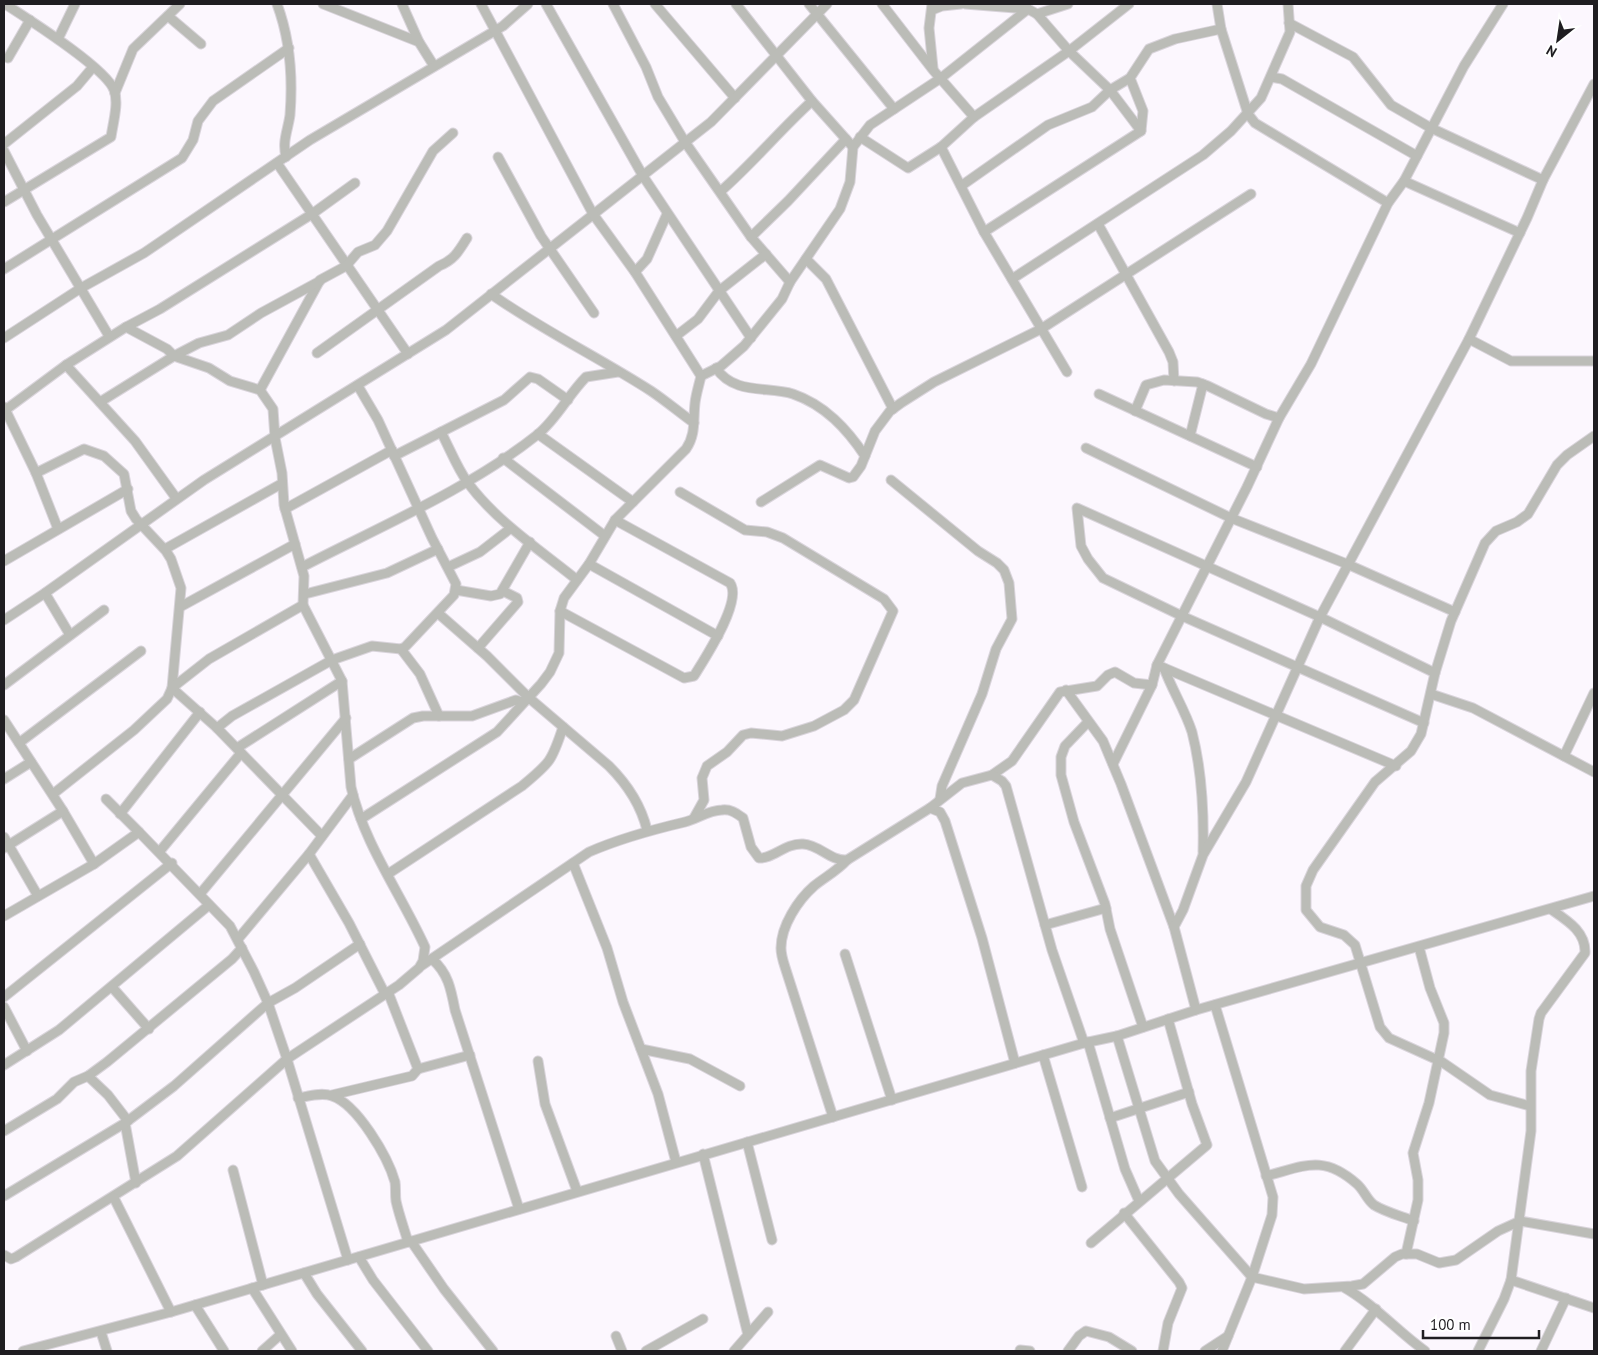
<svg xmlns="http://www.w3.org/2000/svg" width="1598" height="1355" font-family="'PT Sans',sans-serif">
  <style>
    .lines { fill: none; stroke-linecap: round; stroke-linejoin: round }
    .minor-casing { stroke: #d9d4db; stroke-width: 11 }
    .minor { stroke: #bbbcb7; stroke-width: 9 }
  </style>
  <rect width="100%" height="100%" fill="#fcf7fe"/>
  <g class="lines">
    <defs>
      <g id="minor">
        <path d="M277 4C290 39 293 77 290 115 288 130 282 141 286 157"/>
        <path d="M323 4 419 42 434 66"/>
        <path d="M402 4 419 42"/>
        <path d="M546 4 643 176 751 338"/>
        <path d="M613 4 646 67 658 97 685 142 751 237 790 282"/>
        <path d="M655 4 735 98"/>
        <path d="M736 4 812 101 853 147"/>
        <path d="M809 4 894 109"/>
        <path d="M882 4 933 70 974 117"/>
        <path d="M932 4 929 28 933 68"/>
        <path d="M965 4 1028 9 1037 14 1068 4"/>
        <path d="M1217 4 1221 29 1248 114 1255 123 1388 203"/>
        <path d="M932 10 942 6 961 4"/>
        <path d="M1037 14 1069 51 1110 90 1141 131"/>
        <path d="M168 16 201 44"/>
        <path d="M1289 23 1353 57 1391 105 1431 128 1543 180"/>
        <path d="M58 39 75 4"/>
        <path d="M8 58 30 20"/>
        <path d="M1271 77 1282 79 1417 156"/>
        <path d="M115 93 133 49 180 4"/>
        <path d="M860 137 908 168 941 147 974 117 1069 51 1129 4"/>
        <path d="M4 144 77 86 93 67"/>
        <path d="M941 147 984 232 1067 372"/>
        <path d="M4 151 37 215 109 336"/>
        <path d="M498 157 541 236 594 313"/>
        <path d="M1404 181 1520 233"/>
        <path d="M355 183 312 214 408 354"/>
        <path d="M961 186 1048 125 1092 107 1110 90 1130 78 1149 49 1175 39 1221 29"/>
        <path d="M721 191C753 163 780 130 812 101"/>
        <path d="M4 202 111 137C113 123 119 103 114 90 106 68 28 19 5 4"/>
        <path d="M1098 224 1169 352 1173 362 1174 381"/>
        <path d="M984 232 1141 131 1143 111 1130 78"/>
        <path d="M751 237 788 201 846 139"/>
        <path d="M806 259 826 279 893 409"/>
        <path d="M4 269 182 158 193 140 198 121 213 101 289 48"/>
        <path d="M635 272 647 259 667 214"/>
        <path d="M1012 279 1203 155 1231 131 1261 98 1290 32 1288 4"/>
        <path d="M491 294C542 330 598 357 651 391 666 401 680 413 694 423"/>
        <path d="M126 327 160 309 312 214 277 163"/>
        <path d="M676 336 698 319 719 291 766 254"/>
        <path d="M4 338 81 288 144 253 310 140 503 26 528 4"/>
        <path d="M1469 339 1511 361H1594"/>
        <path d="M317 353 439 266C454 260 459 251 467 238"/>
        <path d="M66 365 135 441 176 498"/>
        <path d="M716 368C734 395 767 386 793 394 825 405 847 429 865 456"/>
        <path d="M701 376 721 366 744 346 782 299 790 282 840 209 850 182 853 147 870 125 941 78 1028 9"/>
        <path d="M260 390 320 280 346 266 358 252 375 245 387 231 433 151 453 133"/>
        <path d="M1099 394 1257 467"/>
        <path d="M100 402 174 356 199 343 228 335 261 313 320 281"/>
        <path d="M4 407 36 473 84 449 104 456 124 474 131 511 136 519 166 551 171 559 181 588 172 688 217 728 322 836"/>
        <path d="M4 411 66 365 126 327 167 349 174 356 209 368 230 381 260 390 273 409 275 438 282 473 284 505 304 576 303 605 342 681 351 787C364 844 401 894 425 947L423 961 419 968 399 985 287 1059 177 1156 16 1257 11 1259 4 1255"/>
        <path d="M1135 411 1146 385 1164 380 1197 382 1208 386 1266 414 1279 418"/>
        <path d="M441 432C450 449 457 468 468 483 497 522 540 550 577 580"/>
        <path d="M538 434 633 502"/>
        <path d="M1190 436 1203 384"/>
        <path d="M1086 448 1231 518 1347 564 1455 612"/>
        <path d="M394 456 504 400 530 377 538 379 568 400"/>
        <path d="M503 458 605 536"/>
        <path d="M36 473 58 529"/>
        <path d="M891 480 978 551 997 563 1004 570 1009 583 1012 619 996 649 982 694 942 786 940 799"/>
        <path d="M680 492 745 530 767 532 783 538 884 599 893 611 854 700 844 710 814 726 782 736 751 733 743 735 727 752 707 766 702 778 704 800 694 818"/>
        <path d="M761 502 820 465 849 478 853 477 861 466 875 431 890 411 901 403 934 382 1041 329 1251 194"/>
        <path d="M285 509 392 450"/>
        <path d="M165 549 281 484"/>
        <path d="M4 561 128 489"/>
        <path d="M589 564 718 636"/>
        <path d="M302 567C379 527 469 489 537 435 557 419 568 395 586 377L618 372"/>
        <path d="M448 567 480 552 511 528"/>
        <path d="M456 590 491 596 500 594 530 542"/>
        <path d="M45 593 70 635"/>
        <path d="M305 594 387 573 438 549"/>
        <path d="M180 607 295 544"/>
        <path d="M560 611 684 678 694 676C705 658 743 601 730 583L615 520"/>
        <path d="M439 614 487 656 528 697 609 766C627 784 641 805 647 830"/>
        <path d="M4 620 45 593 204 480 446 330 711 122 827 4"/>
        <path d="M478 648 518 602 517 598 503 591"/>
        <path d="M401 649 420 674 439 716"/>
        <path d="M1157 665 1247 487 1279 418 1311 364 1388 203 1404 181 1464 66 1503 4"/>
        <path d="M1164 668C1172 690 1185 710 1192 732 1202 771 1204 812 1203 852"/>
        <path d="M4 685 104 610"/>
        <path d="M1066 690 1103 741 1121 784 1174 927 1196 1010"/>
        <path d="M1431 694 1473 708 1594 772"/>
        <path d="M4 720 63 811 94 864 139 832 230 926 254 972 268 1003 287 1059 348 1260"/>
        <path d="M1088 722 1065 746 1061 757V775L1074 822 1105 904 1110 929 1143 1027"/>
        <path d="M1424 723 1182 616 1103 578 1088 559 1081 546 1077 508 1320 617 1435 673"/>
        <path d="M217 728 232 716 332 660 372 646 401 649 405 647 454 595 456 584 432 538 378 420 358 386"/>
        <path d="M19 743 141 651"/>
        <path d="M237 748 342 681"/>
        <path d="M1564 756 1594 693"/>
        <path d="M349 759 413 718 423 716H472L516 700 523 702"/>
        <path d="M1113 764 1152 685 1157 665 1396 766"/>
        <path d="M992 775 1012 761 1060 692 1097 686 1108 675 1115 672 1134 683 1152 685"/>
        <path d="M4 779 31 762"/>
        <path d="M53 794 134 730 167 699 172 688 209 659 303 605"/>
        <path d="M106 799 139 832"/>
        <path d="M930 808 940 812 945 821 982 938 1015 1063"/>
        <path d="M120 814 200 712"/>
        <path d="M361 819 497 732 541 684 550 672 559 653 560 611 564 598 589 564 615 520 686 449C696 434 693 421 695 403 696 394 699 385 701 376L635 272 593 214 481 4"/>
        <path d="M4 837 38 896"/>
        <path d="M4 848 63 811"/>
        <path d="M160 851 241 753"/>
        <path d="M309 854 349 923 385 994"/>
        <path d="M573 863 607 948 623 1002 658 1094 676 1162"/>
        <path d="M388 874 522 786C550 763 552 761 563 727"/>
        <path d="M200 894 346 718"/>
        <path d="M4 916 94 864"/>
        <path d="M1045 925 1106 908"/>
        <path d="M1174 927 1183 910 1203 855 1246 782 1320 617 1469 339 1527 218 1543 180 1594 84"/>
        <path d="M238 939 309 854 353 795"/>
        <path d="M845 954 892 1100"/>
        <path d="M432 959C448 973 451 989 455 1010L519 1209"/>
        <path d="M421 966 589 852C621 838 651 830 685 822 697 819 709 810 722 810 731 809 736 813 743 818L751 847 759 858C773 859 785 843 803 844 820 845 830 861 847 860L930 808 962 783 992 775 1002 781 1006 786 1052 950 1084 1043"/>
        <path d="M112 987 149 1029"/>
        <path d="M4 997 172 863"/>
        <path d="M1215 1005 1270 1187 1273 1197 1272 1215 1252 1277 1222 1351"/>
        <path d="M4 1007 27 1051"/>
        <path d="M1117 1036 1155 1161 1179 1194 1252 1277 1304 1289 1352 1286 1363 1284 1395 1257 1402 1254H1417L1439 1263 1456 1260 1498 1231 1520 1221 1594 1234"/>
        <path d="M1088 1042 1125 1169 1139 1201"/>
        <path d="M641 1049 690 1059 740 1086"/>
        <path d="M1043 1055 1082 1187"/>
        <path d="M538 1061 545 1104 577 1191"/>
        <path d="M4 1065 59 1030 209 905"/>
        <path d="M418 1069 470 1055"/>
        <path d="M88 1076 108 1095 128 1121"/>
        <path d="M332 1095 412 1076 418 1069 388 992"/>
        <path d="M298 1098C309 1096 322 1092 332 1096 357 1104 388 1157 395 1182 396 1188 395 1194 396 1201 399 1215 404 1228 408 1242"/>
        <path d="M1530 1106 1490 1095 1442 1062 1389 1038 1380 1027 1355 945 1344 935 1320 927 1306 910V886L1313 870 1375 782 1411 751 1421 734 1435 673 1451 621 1485 543 1496 531 1517 522 1528 514 1557 465 1567 455 1594 436"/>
        <path d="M833 1117 785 967C783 961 781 954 781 948 781 926 798 900 814 886 825 877 837 871 847 860"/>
        <path d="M1110 1118 1189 1092"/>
        <path d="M4 1131 57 1099 74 1082 88 1076 107 1062 232 959 242 948"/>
        <path d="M747 1142 772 1240"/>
        <path d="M703 1154 748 1335"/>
        <path d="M233 1170 263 1285"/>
        <path d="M1266 1176C1305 1166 1323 1154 1357 1184 1364 1190 1367 1200 1374 1205 1385 1212 1401 1216 1414 1221"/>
        <path d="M136 1183 125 1123 174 1086 268 1003 295 988 360 944"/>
        <path d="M4 1196 125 1123"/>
        <path d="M114 1198 171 1312"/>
        <path d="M1124 1213 1179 1282 1182 1288 1168 1323 1163 1351"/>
        <path d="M411 1241 444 1289 493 1351"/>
        <path d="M1091 1243 1207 1145 1192 1104 1168 1019"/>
        <path d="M1406 1254 1418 1200V1180L1413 1153 1429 1103 1444 1033V1023L1430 988 1419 947"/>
        <path d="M359 1257 373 1280 428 1351"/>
        <path d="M304 1273 317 1294 362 1351"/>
        <path d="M1511 1280 1594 1308"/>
        <path d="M252 1288 292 1351"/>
        <path d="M1345 1288C1375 1305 1397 1331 1425 1351"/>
        <path d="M195 1305 224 1351"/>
        <path d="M101 1332 107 1351"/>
        <path d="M616 1336 622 1351"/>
        <path d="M1020 1350 1030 1351"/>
        <path d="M23 1351 171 1312 1084 1043 1117 1036 1196 1010 1594 896"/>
        <path d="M262 1351 280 1335"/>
        <path d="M646 1351 703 1319"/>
        <path d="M734 1351 768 1312"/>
        <path d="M1068 1351 1079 1336 1086 1331 1109 1337 1132 1351"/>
        <path d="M1205 1351 1228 1336"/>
        <path d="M1345 1351 1376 1309"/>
        <path d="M1478 1351 1504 1299 1511 1280 1531 1131V1071L1539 1019 1541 1013 1585 953C1586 932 1568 921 1552 910"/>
        <path d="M1541 1351 1566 1298"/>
      </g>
    </defs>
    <!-- minor casing -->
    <use href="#minor" class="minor-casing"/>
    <!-- minor -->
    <use href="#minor" class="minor"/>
  </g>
  <!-- border -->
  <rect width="1598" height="1355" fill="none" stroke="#1f1d21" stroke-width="10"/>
  <!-- north arrow -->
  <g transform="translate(1558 40) rotate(210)" stroke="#ffffff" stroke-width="4" paint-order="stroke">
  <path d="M0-4L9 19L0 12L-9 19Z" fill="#1f1d21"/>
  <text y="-8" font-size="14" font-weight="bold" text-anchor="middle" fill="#1f1d21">N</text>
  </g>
  <!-- scale -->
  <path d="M1423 1330v8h116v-8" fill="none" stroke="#1f1d21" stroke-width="2.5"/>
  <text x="1430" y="1330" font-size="15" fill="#1f1d21" stroke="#ffffff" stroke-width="4" paint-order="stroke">100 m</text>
</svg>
